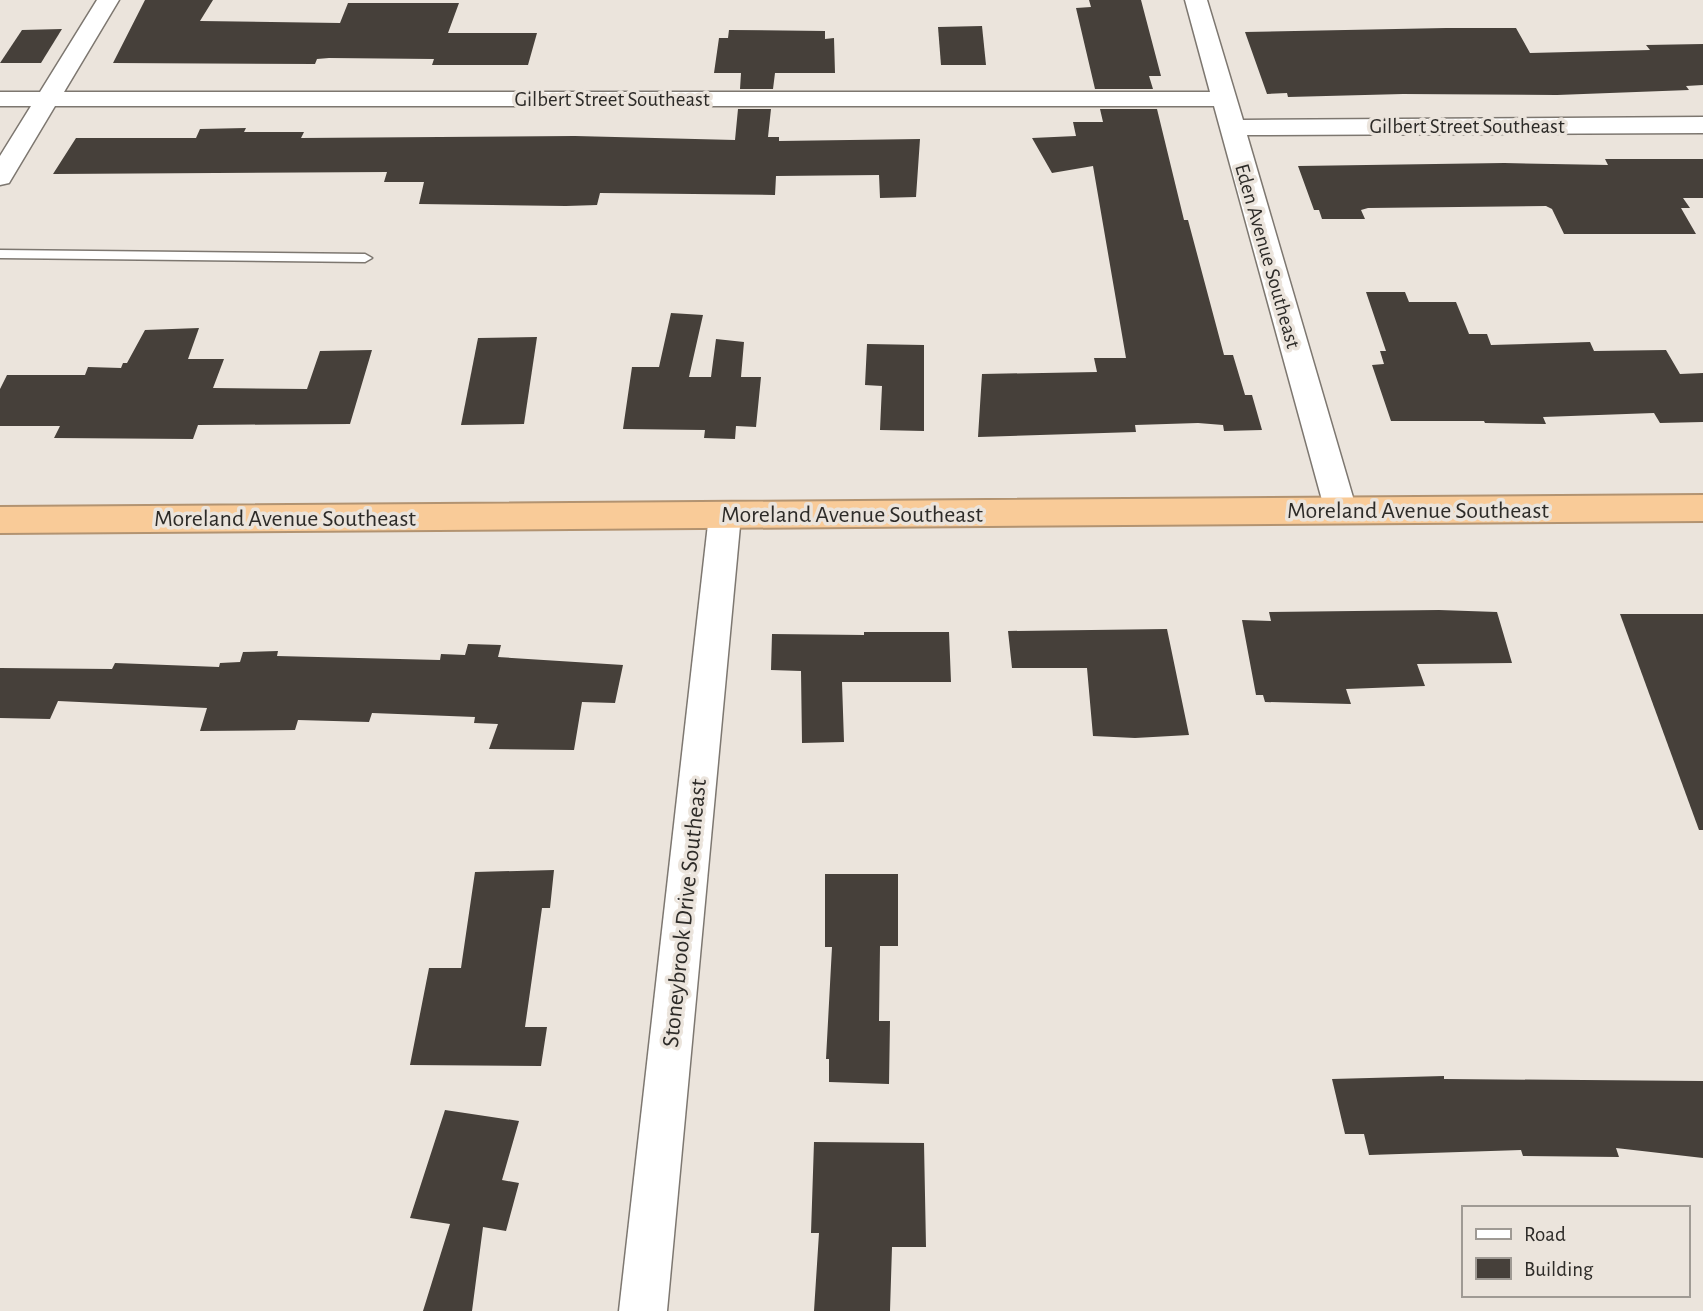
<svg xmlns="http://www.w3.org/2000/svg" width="1703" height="1311" font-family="'Alegreya Sans',sans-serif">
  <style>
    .building { fill: #46403a }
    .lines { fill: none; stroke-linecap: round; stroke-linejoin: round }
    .lane-casing { stroke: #7d7770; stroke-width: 3 }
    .street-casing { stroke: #7d7770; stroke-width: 3 }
    .highway-casing { stroke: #b29371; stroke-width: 4 }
    .lane { fill: #fff; fill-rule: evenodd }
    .street { fill: #fff; fill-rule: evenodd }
    .highway { fill: #f9cb98; fill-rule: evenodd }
    .labels { text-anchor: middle; stroke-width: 7; stroke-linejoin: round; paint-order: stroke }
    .far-street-label { font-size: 21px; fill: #2d2b28; stroke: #ebe4dc }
    .street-label { font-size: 24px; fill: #2d2b28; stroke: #ebe4dc }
  </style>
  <rect width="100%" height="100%" fill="#ebe4dc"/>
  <!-- building -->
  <g class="building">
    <path d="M145 0H213L200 21 340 23 348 3H459L448 33H537L528 65H432L434 59 329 58 317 59 315 64 113 63Z"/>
    <path d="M1089 0H1141L1161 76H1149L1153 89H1095L1076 8 1091 7Z"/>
    <path d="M982 26 986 65H941L938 27Z"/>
    <path d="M1446 28H1516L1530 53 1650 50 1646 45 1703 44V85L1686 86 1689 90 1557 95 1403 94 1288 97 1287 93 1267 94 1245 32Z"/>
    <path d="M62 29 41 63H0L22 30Z"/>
    <path d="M729 30 825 31V39L834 38 835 73H775L773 89H740L741 73H714L719 38H728Z"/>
    <path d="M738 109H771L768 137H779V141L920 139 916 197 880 198 879 175 776 176 775 195 600 193 597 205 566 206 419 204 424 182H384L387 172 53 174 76 138H196L200 129 246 128 244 132H304L301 138 575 136 735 140Z"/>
    <path d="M1100 109H1157L1184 220H1188L1224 355H1233L1245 395H1252L1262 430 1224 431 1223 425 1198 423 1135 425 1136 432 978 437 982 374 1097 372 1094 358H1126L1093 166 1052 173 1032 138 1076 136 1073 122H1103Z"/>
    <path d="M1605 159H1703V198H1683L1690 208H1681L1696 234H1564L1552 209 1546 206 1368 208 1361 210 1365 219H1322L1319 210H1314L1298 166 1504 163 1608 165Z"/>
    <path d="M1366 292H1405L1409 302H1456L1469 334H1487L1491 345 1590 342 1594 351 1666 350 1680 374 1703 373V422L1660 423 1654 413 1543 417 1546 424 1485 423 1484 421H1391L1372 365 1384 364 1380 351H1386Z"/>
    <path d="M671 313 703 315 689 377H711L716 339 744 342 741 377H761L756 427 736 426 735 439 704 438 705 430 623 429 632 367H659Z"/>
    <path d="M199 328 188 359H224L213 388 307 389 320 351 372 350 350 424 198 425 193 439 54 438 60 426H0V389L7 375H85L88 367 121 368 123 363H127L145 330Z"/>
    <path d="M537 337 524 424 461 425 478 338Z"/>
    <path d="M867 344 924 345V431L880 430 882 386 865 385Z"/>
    <path d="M1439 610 1497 612 1512 663 1417 664 1425 686 1346 689 1351 704 1265 702 1263 695H1256L1242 620 1271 621 1269 612Z"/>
    <path d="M1620 614H1703V830H1699Z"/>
    <path d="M1167 629 1189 735 1135 738 1093 736 1087 668H1012L1008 631Z"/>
    <path d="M864 632H949L951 682H842L844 742 802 743 801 671 771 670 772 634 864 635Z"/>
    <path d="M468 644 501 645 498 657 623 665 615 703 582 702 574 750 489 749 498 724 474 723 475 717 372 713 369 722 298 720 295 730 200 731 207 708 58 701 50 719 0 718V668L112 669 115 663 219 667 220 663 240 662 243 652 278 651 277 656 440 660 441 654 465 655Z"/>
    <path d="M554 870 550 908H542L525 1027H547L541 1066 410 1065 429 968H461L475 872Z"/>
    <path d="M825 874H898V946H880L879 1021H890L889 1084 829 1082V1059H826L832 947H825Z"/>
    <path d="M1444 1076V1079L1703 1081V1158L1616 1148 1619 1157 1523 1156 1521 1150 1369 1155 1364 1134H1345L1332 1079Z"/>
    <path d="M445 1110 519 1121 502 1180 519 1183 506 1231 483 1227 472 1311H423L450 1224 410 1218Z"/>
    <path d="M814 1142 924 1143 926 1247H892L890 1311H814L819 1233H811Z"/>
  </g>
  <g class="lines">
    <defs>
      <path id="lane" d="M0 250 365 254 372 258 365 262 0 258Z"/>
      <g id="street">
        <path d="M97 0H119L64 92H1210L1185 0H1207L1243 120 1703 117V133L1247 135 1357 511 1352 519 1341 523 1330 519 1325 511 1214 106H55L9 183 0 185V156L31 106H0V92H40Z"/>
        <path d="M725 503 736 507 741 515 667 1311H619L709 515 714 507Z"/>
      </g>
      <path id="highway" d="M1703 495V521L0 533V507Z"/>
    </defs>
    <!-- lane casing -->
    <use href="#lane" class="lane-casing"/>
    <!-- street casing -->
    <use href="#street" class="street-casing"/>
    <!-- highway casing -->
    <use href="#highway" class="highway-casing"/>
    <!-- lane -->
    <use href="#lane" class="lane"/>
    <!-- street -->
    <use href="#street" class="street"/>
    <!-- highway -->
    <use href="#highway" class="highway"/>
  </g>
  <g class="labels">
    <!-- far-street labels -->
    <g class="far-street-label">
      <text x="612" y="106">Gilbert Street Southeast</text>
      <text x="1467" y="133">Gilbert Street Southeast</text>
      <text transform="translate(1268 256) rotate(74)" y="7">Eden Avenue Southeast</text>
    </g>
    <!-- street labels -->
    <g class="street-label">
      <text x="1418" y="518">Moreland Avenue Southeast</text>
      <text x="852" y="522">Moreland Avenue Southeast</text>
      <text x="285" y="526">Moreland Avenue Southeast</text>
      <text transform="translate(684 913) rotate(-84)" y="8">Stoneybrook Drive Southeast</text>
    </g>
  </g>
  <!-- legend -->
  <rect x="1462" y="1206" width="228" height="91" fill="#ebe4dc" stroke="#9f9a94" stroke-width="2"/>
  <rect x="1476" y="1229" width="35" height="10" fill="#ffffff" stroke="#9f9a94" stroke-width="2"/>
  <text x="1524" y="1241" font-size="21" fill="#2d2b28">Road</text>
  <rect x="1476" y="1258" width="35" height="21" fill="#46403a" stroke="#9f9a94" stroke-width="2"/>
  <text x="1524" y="1276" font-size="21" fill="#2d2b28">Building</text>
</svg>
